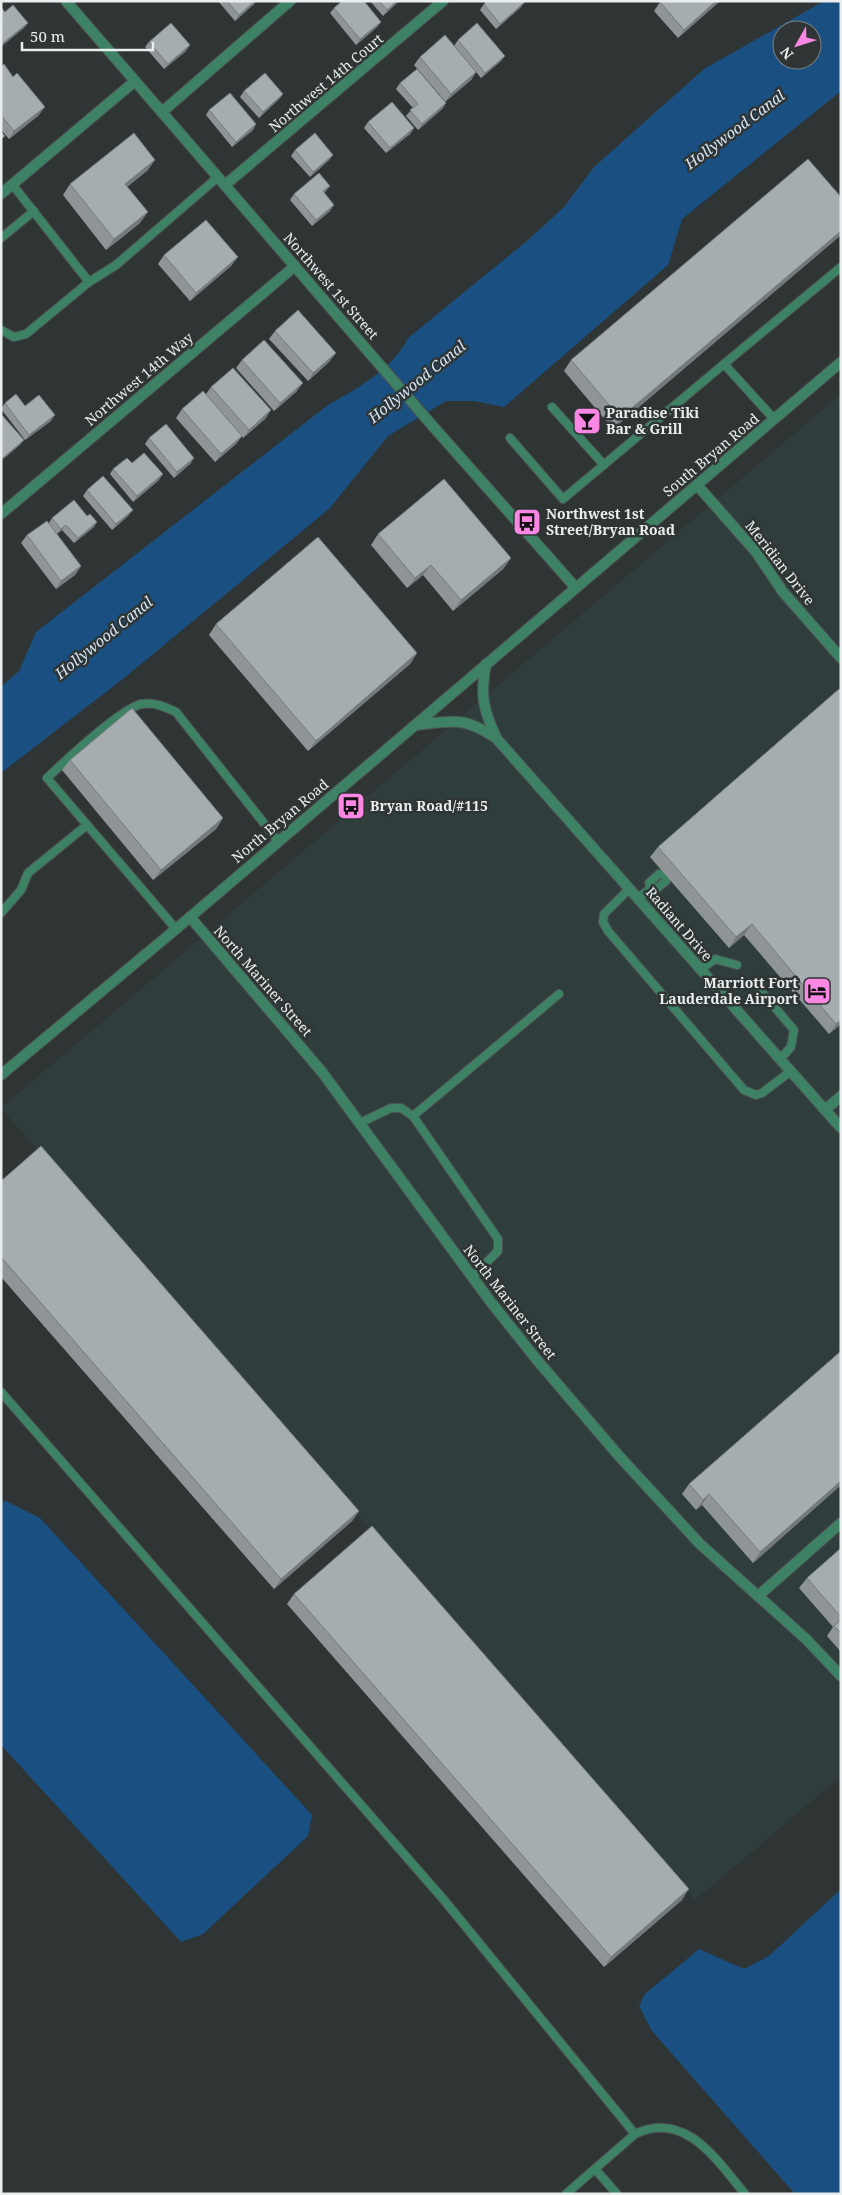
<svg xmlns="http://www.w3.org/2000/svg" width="842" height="2195" font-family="'Noto Serif',serif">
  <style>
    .built { fill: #2f3e3d }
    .water { fill: #1a5081; fill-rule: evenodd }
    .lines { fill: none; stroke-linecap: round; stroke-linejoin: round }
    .service-casing { stroke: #4d5353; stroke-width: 10 }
    .minor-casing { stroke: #4d5353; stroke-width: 12 }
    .tertiary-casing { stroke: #4d5353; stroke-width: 12 }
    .service { stroke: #3e8266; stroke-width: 8 }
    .minor { stroke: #3e8266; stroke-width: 10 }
    .tertiary { stroke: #3e8266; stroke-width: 10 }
    .wall { fill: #8f9597 }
    .shaded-wall { fill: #74797b }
    .building { fill: #a6adb0; stroke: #74797b }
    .labels { text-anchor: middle; stroke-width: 5; stroke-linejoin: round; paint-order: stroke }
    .street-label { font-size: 14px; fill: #eaeeee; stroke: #2f3535 }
    .poi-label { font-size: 14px; font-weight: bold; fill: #eaeeee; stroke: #2f3535; text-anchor: start }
    .water-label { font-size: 15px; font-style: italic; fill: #d4e6f8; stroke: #2f3535 }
  </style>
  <rect width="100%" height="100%" fill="#2f3535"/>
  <!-- built -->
  <path class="built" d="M841 394V1776L695 1900 1 1108Z"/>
  <!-- water -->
  <g class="water">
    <path d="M824 1H841V91L682 219 668 265 504 407 474 401H446L388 436 329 509 124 678 1 773V687L19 671 36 632 328 405C358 388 393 369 408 338L528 240 564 207 594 167 704 69ZM782 30H812V60H782Z"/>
    <path d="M6 1501 40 1518 312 1815 308 1836 203 1934 181 1942 1 1745V1502Z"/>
    <path d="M841 1889V2194H795L652 2031 639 2006 645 1994 699 1949 744 1969 769 1956Z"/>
  </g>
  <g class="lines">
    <defs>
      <g id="service">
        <path d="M1 238 34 211"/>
        <path d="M89 282 116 265 218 177"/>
        <path d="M1 330 14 337 26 334 89 282 12 184"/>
        <path d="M724 364 841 267"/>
        <path d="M552 407 604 465"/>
        <path d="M510 438 563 499 724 364 774 419"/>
        <path d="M649 883 659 874 666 875 672 870"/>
        <path d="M629 889 604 914 603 922 608 931 744 1090 756 1095 762 1093 791 1071"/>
        <path d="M638 898 650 889H656L666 881V875"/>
        <path d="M1 913 21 890 28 873 87 825"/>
        <path d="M176 929 47 778C64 762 122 707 142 704 155 702 165 707 176 712L278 841"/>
        <path d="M700 970 715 959 737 965"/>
        <path d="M760 990 794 1030 791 1047 780 1059"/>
        <path d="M413 1116 559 994"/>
        <path d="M360 1123 391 1108H401L413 1116 498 1239V1251L472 1277"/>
        <path d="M1 1392 444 1900 635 2134"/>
        <path d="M595 2169 617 2194"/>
        <path d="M566 2194 635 2134C685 2110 716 2159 745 2194"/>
      </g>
      <g id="minor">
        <path d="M162 112 290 1"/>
        <path d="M225 185 443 1"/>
        <path d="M1 194 135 81"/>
        <path d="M697 485 756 552 783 592 841 658"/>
        <path d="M1 514 295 266"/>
        <path d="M486 664C480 695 483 709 496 737"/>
        <path d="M415 725C453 721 463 716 496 738L841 1128"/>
        <path d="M190 917 322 1072 490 1301 537 1360 619 1456 700 1544 806 1639 841 1676"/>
        <path d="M825 1110 841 1096"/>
        <path d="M758 1596 841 1523"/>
      </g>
      <g id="tertiary">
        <path d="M66 1 430 423 576 588"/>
        <path d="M1 1075 176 929 841 362"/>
      </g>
    </defs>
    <!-- service casing -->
    <use href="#service" class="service-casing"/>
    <!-- minor casing -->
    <use href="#minor" class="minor-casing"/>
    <!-- tertiary casing -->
    <use href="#tertiary" class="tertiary-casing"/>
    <!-- service -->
    <use href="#service" class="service"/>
    <!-- minor -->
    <use href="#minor" class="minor"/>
    <!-- tertiary -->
    <use href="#tertiary" class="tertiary"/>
  </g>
  <!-- wall -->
  <g class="wall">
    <path d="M218 1H256L254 4 235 21Z"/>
    <path d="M370 1H399L383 16Z"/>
    <path d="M720 1 678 38 654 11 660 2Z"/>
    <path d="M484 4 521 7 496 29 480 10Z"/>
    <path d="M334 8 381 22 377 27 356 45 330 13Z"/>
    <path d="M458 40 501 61 481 78 476 72 471 80 445 102 446 103 442 109 418 130 406 116 413 108 396 89 400 83 444 100 414 65 420 57 454 46Z"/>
    <path d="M149 42 186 51 164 69 145 47Z"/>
    <path d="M1 67 39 115 9 139 1 130Z"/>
    <path d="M244 91 283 94 279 99 259 118 240 97Z"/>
    <path d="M209 110 256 124 253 130 232 147 206 115Z"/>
    <path d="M368 122 414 128 410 134 386 153 364 128Z"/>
    <path d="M295 150 333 155 329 160 310 177 291 156Z"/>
    <path d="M148 170 127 187 140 223 106 250 63 195 70 184Z"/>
    <path d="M330 186 324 193 330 211 312 226 290 200 294 194Z"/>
    <path d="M841 197V235L613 429 564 371 571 360Z"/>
    <path d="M164 255 232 265 190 301 158 264Z"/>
    <path d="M275 331 330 361 308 381 269 339Z"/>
    <path d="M242 360 297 391 274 411 236 368Z"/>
    <path d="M211 387 266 418 243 438 242 436 236 444 215 462 176 418 182 409 206 394Z"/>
    <path d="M5 403 25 406 51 421 25 440 1 409Z"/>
    <path d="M149 438 191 463 174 478 145 444Z"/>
    <path d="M113 469 159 480 133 502 110 474Z"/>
    <path d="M87 490 129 515 112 530 83 496Z"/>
    <path d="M52 518 94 527 74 543 62 530 57 534 81 566 75 575 56 589 21 543 27 535 49 523Z"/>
    <path d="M378 534 511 558 503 569 453 611 423 575 407 588 371 545Z"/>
    <path d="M216 624 417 653 410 664 308 751 209 635Z"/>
    <path d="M839 689 841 1024 829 1034 744 935 729 948 650 857 658 847Z"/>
    <path d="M70 760 223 818 216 829 153 880 62 770Z"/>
    <path d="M1 1181 359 1511 352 1521 274 1589 1 1277Z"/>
    <path d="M689 1484 841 1485 753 1563 702 1505 696 1510 682 1494Z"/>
    <path d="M841 1548V1652L827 1636 833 1627 799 1588 807 1578Z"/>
    <path d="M294 1594 682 1900 604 1967 287 1604Z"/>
  </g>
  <!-- shaded-wall -->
  <g class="shaded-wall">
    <path d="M255 1H256L254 4 235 21 239 15Z"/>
    <path d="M397 1H399L383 16 387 10Z"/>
    <path d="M716 1H720L678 38 684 30Z"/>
    <path d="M525 2 521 7 496 29 500 24Z"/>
    <path d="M381 22 377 27 356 45 360 39Z"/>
    <path d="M28 23 24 28 1 47 2 44Z"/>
    <path d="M190 45 186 51 164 69 168 64Z"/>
    <path d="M505 56 501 61 481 78 485 73Z"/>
    <path d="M476 72 471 80 445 102 451 94Z"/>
    <path d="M283 94 279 99 259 118 263 112Z"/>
    <path d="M446 103 442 109 418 130 422 124Z"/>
    <path d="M45 107 39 115 9 139 14 131Z"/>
    <path d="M256 124 253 130 232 147 236 142Z"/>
    <path d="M414 128 410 134 386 153 390 148Z"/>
    <path d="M333 155 329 160 310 177 313 172Z"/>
    <path d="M155 160 148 170 118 194 125 184Z"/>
    <path d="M334 205 330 211 312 226 316 220Z"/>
    <path d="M148 212 140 223 106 250 114 239Z"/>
    <path d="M841 231V235L613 429 620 418Z"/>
    <path d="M238 257 232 265 190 301 196 293Z"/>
    <path d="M336 353 330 361 308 381 313 373Z"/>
    <path d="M303 383 297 391 274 411 280 403Z"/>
    <path d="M271 410 266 418 243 438 249 430Z"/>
    <path d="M55 415 51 421 25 440 29 435Z"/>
    <path d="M242 436 236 444 215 462 221 454Z"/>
    <path d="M24 440 20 445 1 461 3 458Z"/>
    <path d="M194 458 191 463 174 478 177 472Z"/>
    <path d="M163 474 159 480 133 502 137 496Z"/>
    <path d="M133 510 129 515 112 530 116 524Z"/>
    <path d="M97 522 94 527 74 543 78 538Z"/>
    <path d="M66 525 62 530 57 534 61 529Z"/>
    <path d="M511 558 503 569 453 611 461 600Z"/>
    <path d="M431 565 423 575 407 588 415 578Z"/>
    <path d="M81 566 75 575 56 589 61 581Z"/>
    <path d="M417 653 410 664 308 751 316 741Z"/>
    <path d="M223 818 216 829 153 880 161 870Z"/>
    <path d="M752 924 744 935 729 948 736 937Z"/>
    <path d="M841 1020V1024L829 1034 836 1024Z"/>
    <path d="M841 1481V1485L753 1563 760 1552Z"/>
    <path d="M709 1494 702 1505 696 1510 703 1500Z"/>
    <path d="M359 1511 352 1521 274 1589 281 1579Z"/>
    <path d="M689 1889 682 1900 604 1967 611 1957Z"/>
  </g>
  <!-- building -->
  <g class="building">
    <path d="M227 1H255L239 15Z"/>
    <path d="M342 1H364L381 22 360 39 334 8Z"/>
    <path d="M379 1H397L387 10Z"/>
    <path d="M487 1H525V2L500 24 484 4Z"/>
    <path d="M661 1H716L684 30 660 2Z"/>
    <path d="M13 5 28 23 2 44 1 7 5 12Z"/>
    <path d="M171 23 190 45 168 64 149 42Z"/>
    <path d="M477 23 505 56 485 73 458 40Z"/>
    <path d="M445 35 476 72 451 94 420 57Z"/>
    <path d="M4 64 13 77 17 73 45 107 14 131 1 115V67Z"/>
    <path d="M417 69 446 103 422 124 410 110 418 104 400 83Z"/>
    <path d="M265 73 283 94 263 112 244 91Z"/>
    <path d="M230 93 256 124 236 142 209 110Z"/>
    <path d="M392 102 414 128 390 148 368 122Z"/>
    <path d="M1 132 5 136 1 139Z"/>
    <path d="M134 133 155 160 125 184 148 212 114 239 70 184Z"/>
    <path d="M315 133 333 155 313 172 295 150Z"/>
    <path d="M808 159 841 197V231L620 418 571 360Z"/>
    <path d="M319 173 330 186 323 191 334 205 316 220 294 194Z"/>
    <path d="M206 220 238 257 196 293 164 255Z"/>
    <path d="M298 310 336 353 313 373 275 331Z"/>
    <path d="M264 340 303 383 280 403 242 360Z"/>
    <path d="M233 368 271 410 249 430 211 387Z"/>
    <path d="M203 391 242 436 221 454 182 409Z"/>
    <path d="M16 394 25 406 39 395 55 415 29 435 5 403Z"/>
    <path d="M1 414 24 440 3 458 1 457Z"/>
    <path d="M166 424 194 458 177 472 149 438Z"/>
    <path d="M144 453 163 474 137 496 113 469 127 458 132 463Z"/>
    <path d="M103 476 133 510 116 524 87 490Z"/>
    <path d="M444 479 511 558 461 600 431 565 415 578 378 534Z"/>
    <path d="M74 500 87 516 90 514 97 522 78 538 66 525 61 529 52 518Z"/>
    <path d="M47 521 81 566 61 581 27 535Z"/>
    <path d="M318 537 417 653 316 741 216 624Z"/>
    <path d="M839 689 841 690V1020L836 1024 752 924 736 937 658 847Z"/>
    <path d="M132 708 223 818 161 870 70 760Z"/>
    <path d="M41 1146 359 1511 281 1579 1 1257V1181Z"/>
    <path d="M841 1351V1481L760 1552 709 1494 703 1500 689 1484Z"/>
    <path d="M372 1526 689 1889 611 1957 294 1594Z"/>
    <path d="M841 1548V1617L807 1578Z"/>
    <path d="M841 1620V1633L834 1626Z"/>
  </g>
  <!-- icons -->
  <defs>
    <symbol id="bar-square" viewBox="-11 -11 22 22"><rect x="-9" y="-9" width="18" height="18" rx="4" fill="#fb87e5" stroke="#2f3535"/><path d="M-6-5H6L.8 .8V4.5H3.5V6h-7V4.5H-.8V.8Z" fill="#111"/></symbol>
    <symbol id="bus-square" viewBox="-11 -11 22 22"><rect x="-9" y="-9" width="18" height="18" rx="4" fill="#fb87e5" stroke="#2f3535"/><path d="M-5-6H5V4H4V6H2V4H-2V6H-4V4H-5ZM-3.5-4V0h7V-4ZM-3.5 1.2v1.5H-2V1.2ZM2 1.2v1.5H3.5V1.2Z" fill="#111"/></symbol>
    <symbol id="hotel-square" viewBox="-11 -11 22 22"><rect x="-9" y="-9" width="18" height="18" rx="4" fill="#fb87e5" stroke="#2f3535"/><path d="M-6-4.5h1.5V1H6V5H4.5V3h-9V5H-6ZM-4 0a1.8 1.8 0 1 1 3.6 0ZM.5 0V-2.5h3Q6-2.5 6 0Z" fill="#111"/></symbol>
  </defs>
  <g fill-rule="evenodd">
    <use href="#bar-square" x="571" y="405" width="32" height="32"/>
    <use href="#bus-square" x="511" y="506" width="32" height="32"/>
    <use href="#bus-square" x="335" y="790" width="32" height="32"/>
    <use href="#hotel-square" x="801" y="975" width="32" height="32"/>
  </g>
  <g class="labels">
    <!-- street labels -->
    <g class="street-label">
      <text transform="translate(326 83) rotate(-40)" y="5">Northwest 14th Court</text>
      <text transform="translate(331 286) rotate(49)" y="5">Northwest 1st Street</text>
      <text transform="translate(139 379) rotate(-40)" y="5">Northwest 14th Way</text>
      <text transform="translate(711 455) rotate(-40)" y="5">South Bryan Road</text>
      <text transform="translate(780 563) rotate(52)" y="5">Meridian Drive</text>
      <text transform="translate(280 821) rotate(-40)" y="5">North Bryan Road</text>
      <text transform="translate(679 924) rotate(49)" y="5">Radiant Drive</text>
      <text transform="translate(263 981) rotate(49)" y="5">North Mariner Street</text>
      <text transform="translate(510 1302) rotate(52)" y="5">North Mariner Street</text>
    </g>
    <!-- poi labels -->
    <g class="poi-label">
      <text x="606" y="418">Paradise Tiki<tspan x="606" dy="16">Bar &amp; Grill</tspan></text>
      <text x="546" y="519">Northwest 1st<tspan x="546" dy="16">Street/Bryan Road</tspan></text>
      <text x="370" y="811">Bryan Road/#115</text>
      <text x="798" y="988" text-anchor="end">Marriott Fort<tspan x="798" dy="16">Lauderdale Airport</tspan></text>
    </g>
    <!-- water labels -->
    <g class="water-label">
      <text transform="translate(735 130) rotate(-37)" y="5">Hollywood Canal</text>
      <text transform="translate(417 382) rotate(-39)" y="5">Hollywood Canal</text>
      <text transform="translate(104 638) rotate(-39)" y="5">Hollywood Canal</text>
    </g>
  </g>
  <!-- border -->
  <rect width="842" height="2195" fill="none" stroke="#eaeeee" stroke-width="5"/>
  <!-- north arrow -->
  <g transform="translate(797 45) rotate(231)"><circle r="24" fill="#2f3535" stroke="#7a7f7f"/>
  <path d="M0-4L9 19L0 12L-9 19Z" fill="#fb87e5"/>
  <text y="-8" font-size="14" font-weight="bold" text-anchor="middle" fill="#eaeeee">N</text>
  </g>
  <!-- scale -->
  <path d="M22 42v8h131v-8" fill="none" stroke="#eaeeee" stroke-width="2.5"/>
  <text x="30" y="42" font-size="15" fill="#eaeeee" stroke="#2f3535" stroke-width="4" paint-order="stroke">50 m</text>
</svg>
